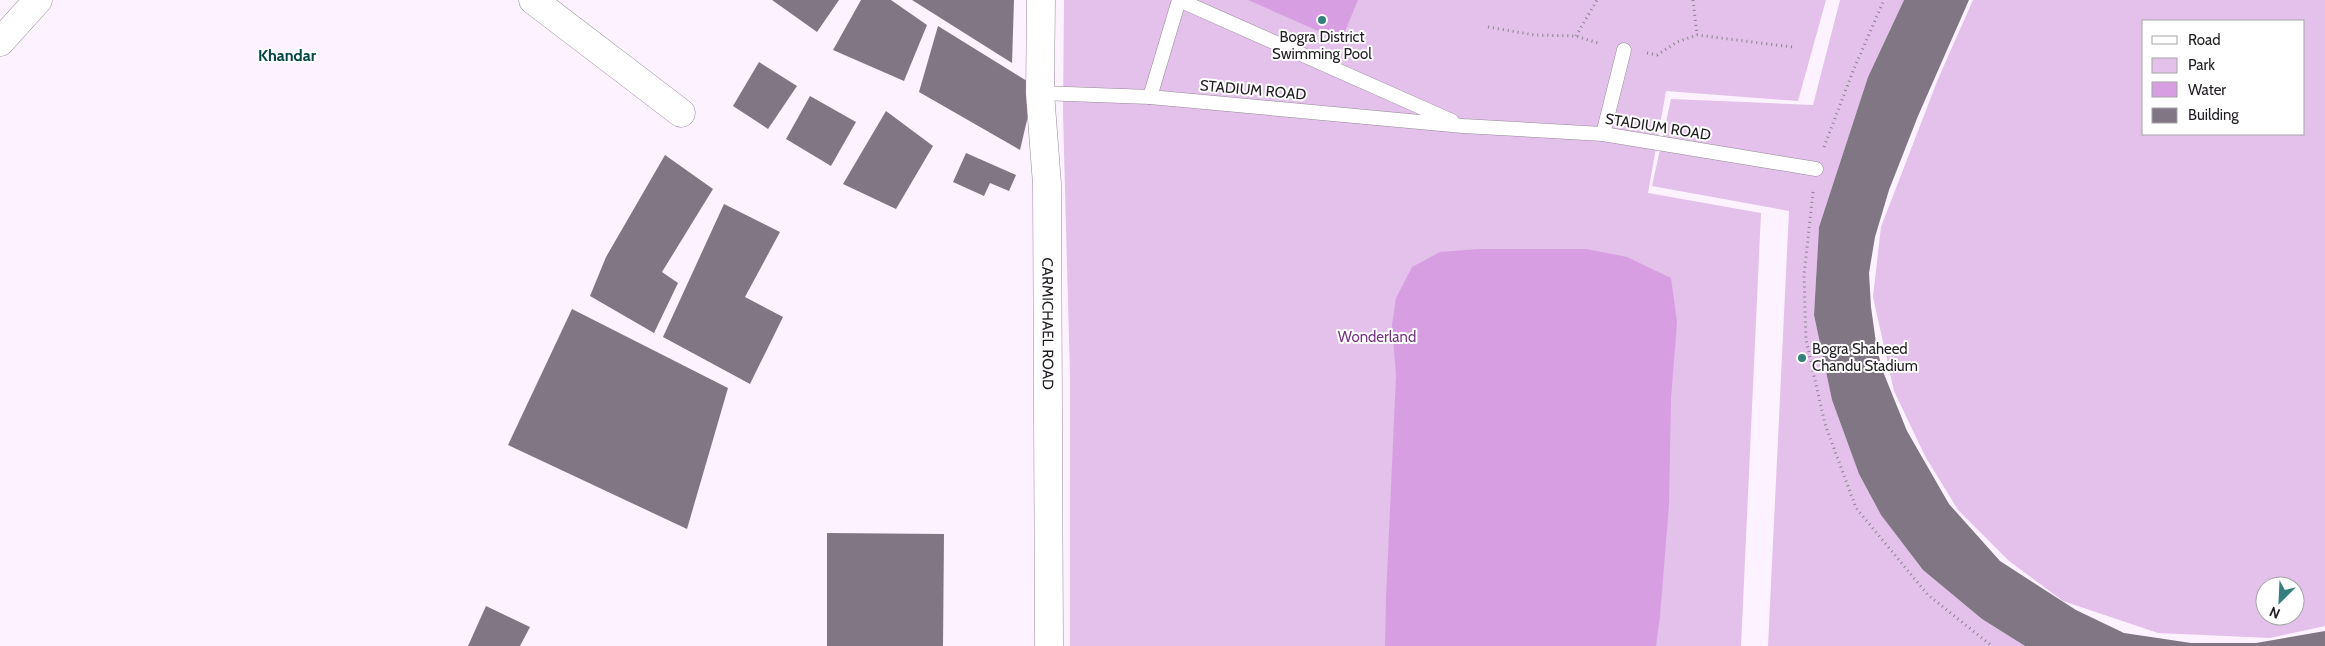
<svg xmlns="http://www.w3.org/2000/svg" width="2325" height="646" font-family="Cabin,sans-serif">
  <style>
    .green { fill: #e3c1ea; fill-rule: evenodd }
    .water { fill: #d79fe2 }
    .building { fill: #817684 }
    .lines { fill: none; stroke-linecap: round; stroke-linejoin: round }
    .service-casing { stroke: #958998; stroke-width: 15 }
    .minor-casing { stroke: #958998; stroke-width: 29 }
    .tertiary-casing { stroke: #958998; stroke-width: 29 }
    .secondary-casing { stroke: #958998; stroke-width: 29 }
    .path { stroke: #8b848d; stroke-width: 3; stroke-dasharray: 1 4; stroke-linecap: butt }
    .service { stroke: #fff; stroke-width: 14 }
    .minor { stroke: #fff; stroke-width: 28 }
    .tertiary { stroke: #fff; stroke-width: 28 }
    .secondary { stroke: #fff; stroke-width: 28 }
    .poi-dot { fill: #367f7f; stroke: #fff; stroke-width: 2 }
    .labels { text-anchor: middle; stroke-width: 4; stroke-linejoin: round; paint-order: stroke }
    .poi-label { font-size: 15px; fill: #211d22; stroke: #fff }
    .street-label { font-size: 15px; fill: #211d22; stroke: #fff }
    .park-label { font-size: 15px; fill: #763484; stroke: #fff }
    .neighbourhood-label { font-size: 16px; font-weight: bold; fill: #024646; stroke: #fff }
  </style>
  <rect width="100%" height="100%" fill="#fdf2ff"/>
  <!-- green -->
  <g class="green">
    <path d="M1064 0H1826L1798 101 1666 91 1648 193 1761 213 1741 646H1070V376L1063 114Z"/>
    <path d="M1840 0H1904L1868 77 1819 227 1814 315 1832 400 1859 474 1881 515 1923 570 1982 619 2025 646H1768L1789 211 1652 186 1671 99 1813 105Z"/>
    <path d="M1973 0H2325V626L2270 638 2158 633 2063 601 2009 561 1958 510 1925 456 1894 391 1873 297 1881 227 1938 79ZM2144 21H2304V134H2144ZM2265 586H2295V616H2265Z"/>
  </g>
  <!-- water -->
  <g class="water">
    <path d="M1248 0H1358L1341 41Z"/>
    <path d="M1478 249H1587L1627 257 1671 278 1677 322 1671 399 1669 505 1660 616 1656 646H1385L1386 597 1396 376 1392 325 1396 298 1412 267 1440 252Z"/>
  </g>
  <!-- building -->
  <g class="building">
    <path d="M772 0H839L817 32Z"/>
    <path d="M861 0H891L927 25 904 81 833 50Z"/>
    <path d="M912 0H1014L1012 63Z"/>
    <path d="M1904 0H1969L1918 116 1889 190 1875 237 1869 273 1871 307 1877 350 1884 374 1907 431 1949 504 2000 561 2076 610 2124 633 2191 643H2256L2325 631V646H2025L1982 619 1923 570 1881 515 1859 474 1832 400 1814 315 1819 227 1868 77Z"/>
    <path d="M938 26 1035 86 1020 150 919 92Z"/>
    <path d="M759 62 797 86 768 129 733 106Z"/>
    <path d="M810 96 856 122 831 166 786 139Z"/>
    <path d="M886 111 933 146 896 209 843 184Z"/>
    <path d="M966 153 1016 175 1009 191 990 183 984 196 953 182Z"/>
    <path d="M665 155 713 189 662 272 678 283 654 333 590 296 606 257Z"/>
    <path d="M724 204 780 232 745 297 783 317 750 384 663 337Z"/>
    <path d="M572 309 728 388 687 529 508 445Z"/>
    <path d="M827 533 944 534 943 646H827Z"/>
    <path d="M486 606 530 627 520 646H468Z"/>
  </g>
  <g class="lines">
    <defs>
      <g id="service">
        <path d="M1179 0 1452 121"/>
        <path d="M1040 93 1150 97 1463 126 1603 134 1816 169"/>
        <path d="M1150 97 1179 0"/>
        <path d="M1603 134 1624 50"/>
      </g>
      <path id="minor" d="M533 0 681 113"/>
      <g id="tertiary">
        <path id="s1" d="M1041 0 1040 93 1047 184 1049 646"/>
      </g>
      <path id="secondary" d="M0 42 38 0"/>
    </defs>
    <!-- service casing -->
    <use href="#service" class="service-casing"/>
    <!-- minor casing -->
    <use href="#minor" class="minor-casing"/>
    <!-- tertiary casing -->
    <use href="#tertiary" class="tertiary-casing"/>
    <!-- secondary casing -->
    <use href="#secondary" class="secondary-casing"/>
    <!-- path -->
    <g class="path">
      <path d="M1693 0 1697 35"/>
      <path d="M1488 27 1535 35 1576 36 1601 44"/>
      <path d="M1576 36 1597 0"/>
      <path d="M1647 53 1657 55 1677 42 1697 35 1793 47"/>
      <path d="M1824 147 1853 71 1884 0"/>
      <path d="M1813 192 1804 275 1806 340 1825 424 1856 508 1928 595 1992 646"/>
    </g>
    <!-- service -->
    <use href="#service" class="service"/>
    <!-- minor -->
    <use href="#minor" class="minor"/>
    <!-- tertiary -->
    <use href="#tertiary" class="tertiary"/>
    <!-- secondary -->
    <use href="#secondary" class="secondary"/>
  </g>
  <!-- markers -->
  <g class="poi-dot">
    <circle cx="1322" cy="20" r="5"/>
    <circle cx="1802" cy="358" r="5"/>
  </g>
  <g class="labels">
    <!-- poi labels -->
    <g class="poi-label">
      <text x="1322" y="42">Bogra District<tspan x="1322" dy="17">Swimming Pool</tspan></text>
      <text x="1812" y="354" text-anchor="start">Bogra Shaheed<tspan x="1812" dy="17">Chandu Stadium</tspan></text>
    </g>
    <!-- street labels -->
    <g class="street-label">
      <text transform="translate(1253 90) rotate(5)" y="5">STADIUM ROAD</text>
      <text transform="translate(1658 127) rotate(9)" y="5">STADIUM ROAD</text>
      <text dy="5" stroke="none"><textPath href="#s1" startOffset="324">CARMICHAEL ROAD</textPath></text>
    </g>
    <!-- park labels -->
    <g class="park-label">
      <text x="1377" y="342">Wonderland</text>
    </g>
    <!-- neighbourhood labels -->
    <g class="neighbourhood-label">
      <text x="287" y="61">Khandar</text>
    </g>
  </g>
  <!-- legend -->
  <rect x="2142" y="20" width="162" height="115" fill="#ffffff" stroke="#a6a5a7"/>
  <rect x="2152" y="36" width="25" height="8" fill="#ffffff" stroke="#a6a5a7"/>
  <text x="2188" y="45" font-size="15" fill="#211d22">Road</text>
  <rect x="2152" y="58" width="25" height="15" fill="#e3c1ea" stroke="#a6a5a7"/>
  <text x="2188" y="70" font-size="15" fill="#211d22">Park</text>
  <rect x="2152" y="82" width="25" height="15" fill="#d79fe2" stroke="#a6a5a7"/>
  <text x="2188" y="95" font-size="15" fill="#211d22">Water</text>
  <rect x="2152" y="108" width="25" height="15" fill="#817684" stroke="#a6a5a7"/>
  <text x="2188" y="120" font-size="15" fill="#211d22">Building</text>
  <!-- north arrow -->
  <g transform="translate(2280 601) rotate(204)"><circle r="24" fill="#ffffff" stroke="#a6a5a7"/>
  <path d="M0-4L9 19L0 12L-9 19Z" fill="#367f7f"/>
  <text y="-8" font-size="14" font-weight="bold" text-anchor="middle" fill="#211d22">N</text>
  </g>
</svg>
